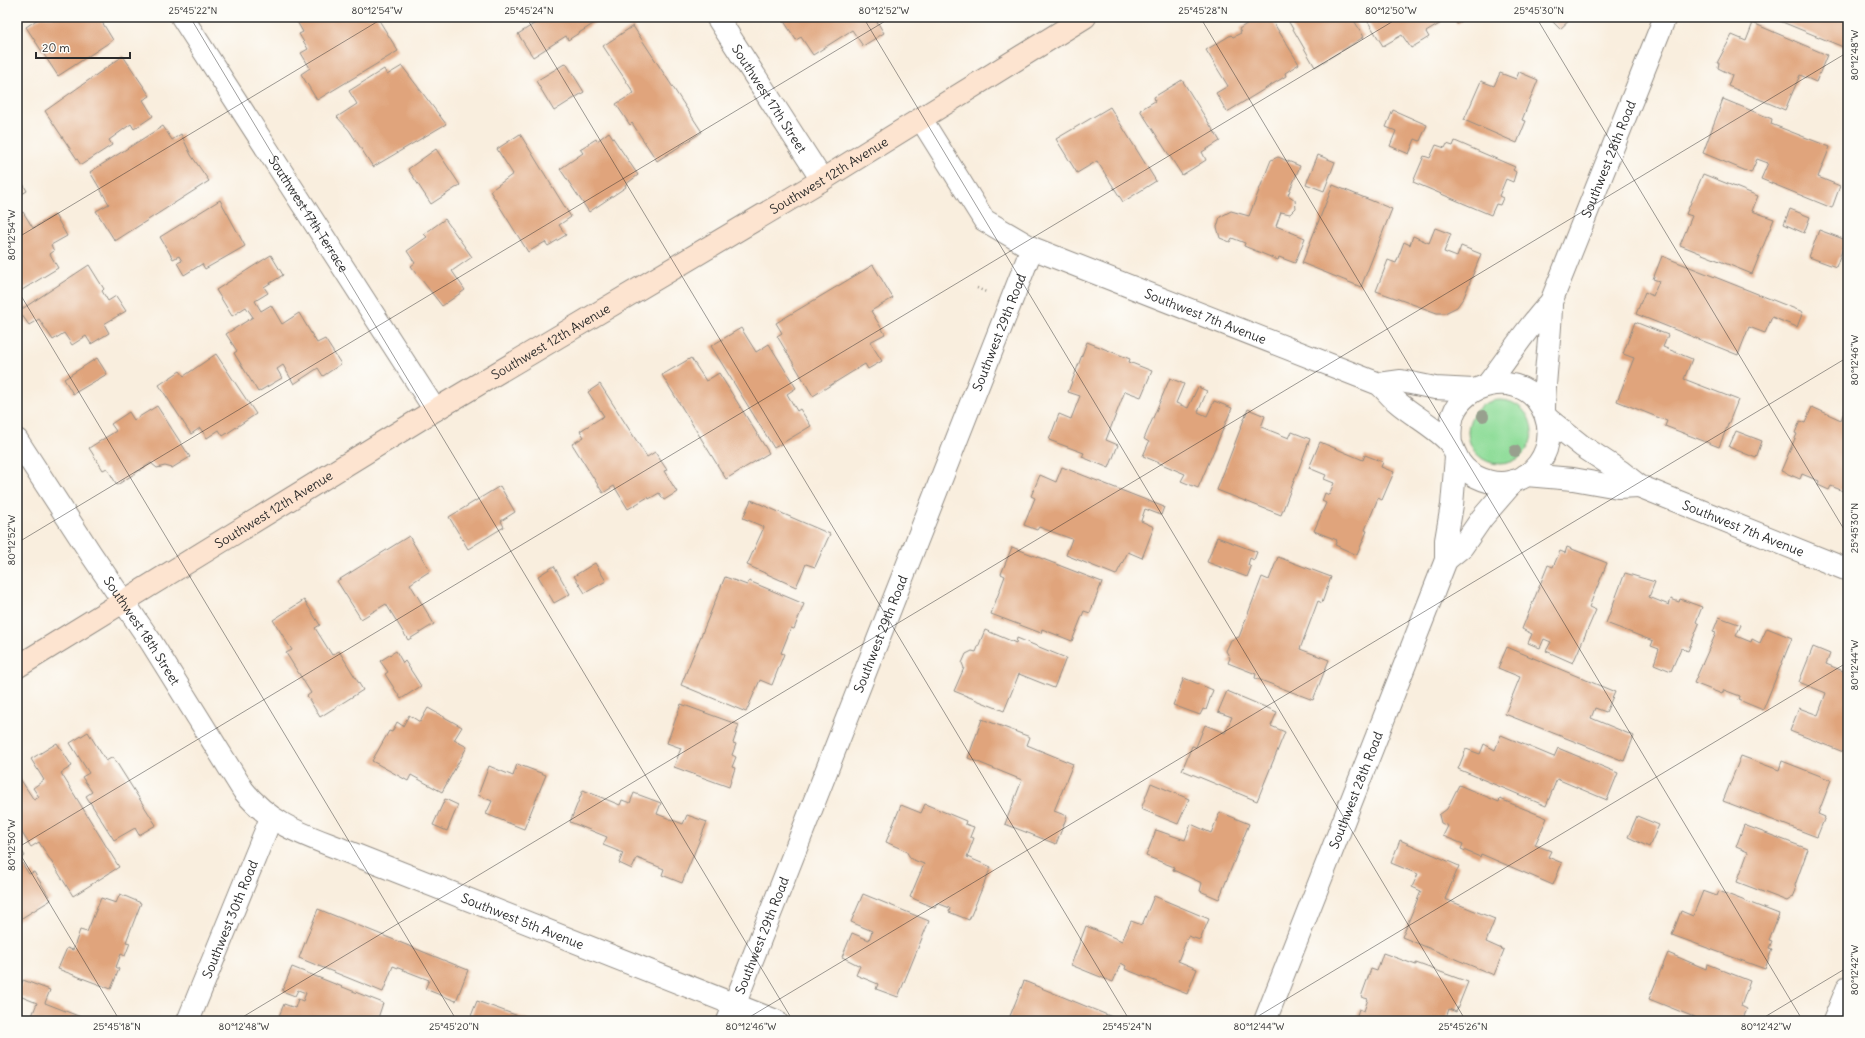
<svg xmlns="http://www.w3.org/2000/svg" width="1865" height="1038" font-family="Delius,sans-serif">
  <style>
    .green { fill: #90dd9a; stroke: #5e8462 }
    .building { fill: #e0a47c }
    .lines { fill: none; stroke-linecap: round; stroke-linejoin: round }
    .street-casing { stroke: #928c84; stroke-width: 24 }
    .secondary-casing { stroke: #928c84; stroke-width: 24 }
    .path { stroke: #928c84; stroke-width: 2.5; stroke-dasharray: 1 3; stroke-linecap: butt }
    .street { stroke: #fff; stroke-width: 22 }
    .secondary { stroke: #fde4d0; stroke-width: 22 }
    .tree { fill: #98a08e }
    .ticks { fill: none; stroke: #2b2b2b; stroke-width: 1; stroke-opacity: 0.45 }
    .labels { text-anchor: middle; stroke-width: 3; stroke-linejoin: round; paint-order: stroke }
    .street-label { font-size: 13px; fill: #2b2b2b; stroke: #fdfcf7 }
    .neatline { fill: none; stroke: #2b2b2b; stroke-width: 1.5 }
    .ticks-label { font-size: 10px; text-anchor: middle; fill: #2b2b2b }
  </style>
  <rect width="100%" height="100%" fill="#fdfcf7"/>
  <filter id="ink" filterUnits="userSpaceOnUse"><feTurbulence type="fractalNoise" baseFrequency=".025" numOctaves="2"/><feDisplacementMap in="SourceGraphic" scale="8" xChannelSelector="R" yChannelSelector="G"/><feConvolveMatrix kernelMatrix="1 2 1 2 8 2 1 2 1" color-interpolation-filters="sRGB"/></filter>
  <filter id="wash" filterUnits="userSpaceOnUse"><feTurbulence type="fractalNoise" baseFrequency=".012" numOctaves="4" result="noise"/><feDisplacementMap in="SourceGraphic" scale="16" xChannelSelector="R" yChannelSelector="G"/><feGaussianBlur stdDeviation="0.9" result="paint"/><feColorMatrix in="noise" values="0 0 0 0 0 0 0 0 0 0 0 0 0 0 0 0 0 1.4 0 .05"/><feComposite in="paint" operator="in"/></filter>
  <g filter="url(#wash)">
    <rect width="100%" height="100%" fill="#f9eede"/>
    <!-- green -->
    <circle class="green" cx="1500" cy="432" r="32"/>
    <g id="blocks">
      <!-- building -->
      <g class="building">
        <path d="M41 17H99L113 40 58 76 26 27Z"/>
        <path d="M297 17H377L398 51 317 100 301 74 310 68 301 53 308 49 299 34 303 32 295 18Z"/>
        <path d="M545 17H604L568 40 566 36 533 57 518 34Z"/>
        <path d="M783 17H874L884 33 863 46 852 30 813 55 801 37 796 40 782 18Z"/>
        <path d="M1257 17H1270L1299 64 1285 73 1286 76 1227 112 1216 93 1228 86 1206 50 1231 35 1233 37 1241 33 1239 29Z"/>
        <path d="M1286 17H1352L1364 37 1315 67Z"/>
        <path d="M1365 17H1438L1441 23 1426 32 1429 37 1411 48 1402 35 1383 46Z"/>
        <path d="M1453 17H1468L1457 24Z"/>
        <path d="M1548 17H1573L1560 29Z"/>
        <path d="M1770 17H1848V49Z"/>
        <path d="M1753 23 1827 55 1816 82 1800 75 1785 110 1728 86 1732 75 1718 68 1719 63H1717L1732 35 1746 41Z"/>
        <path d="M633 26 702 132 657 161 632 123 630 125 616 104 634 93 603 46Z"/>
        <path d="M123 56 150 96 143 100 153 116 134 129 131 124 109 140 112 145 81 165 45 111Z"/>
        <path d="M566 63 584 92 554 111 536 81Z"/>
        <path d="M402 66 446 124 373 167 349 130 337 117 357 104 349 91 384 69 387 75Z"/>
        <path d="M1519 72 1538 80 1522 120 1526 121 1517 143 1464 120 1481 81 1494 86 1500 73 1516 79Z"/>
        <path d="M1182 80 1220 141 1202 152 1206 160 1182 175 1140 110 1155 101 1154 97Z"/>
        <path d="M1723 99 1772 119 1771 124 1830 147 1818 177 1840 186 1832 208 1761 179 1768 163 1757 159 1751 173 1703 153Z"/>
        <path d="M1110 107 1156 181 1123 202 1097 161 1077 173 1056 139Z"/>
        <path d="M1393 110 1427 125 1420 141 1415 139 1409 154 1390 146 1396 131 1386 127Z"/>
        <path d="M163 126 172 140 181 134 191 155 209 181 115 241 96 211 109 204 90 172Z"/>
        <path d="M609 132 638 175 625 185 626 187 589 212 560 169 583 153 580 149 596 139 597 141Z"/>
        <path d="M520 134 571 217 559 225 566 235 548 246 545 242 528 252 490 191 513 174 497 149Z"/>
        <path d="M1455 141 1515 167 1513 170 1516 172 1513 182 1506 179 1499 196 1503 198 1500 205 1496 204 1491 215 1413 182 1424 156 1430 158 1436 145 1445 148 1447 144 1453 146Z"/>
        <path d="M436 149 460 185 431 204 408 169Z"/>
        <path d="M1318 155 1335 162 1324 191 1306 184Z"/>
        <path d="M1278 157 1300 166 1288 195 1295 200 1296 208 1290 214 1281 212 1276 226 1305 238 1295 263 1279 257 1278 260 1244 246 1245 243 1232 238 1230 242 1220 238 1217 227 1220 217 1231 211 1249 216 1271 160Z"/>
        <path d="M17 168 20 172 17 173 27 191 17 197Z"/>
        <path d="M1703 174 1758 196 1752 211 1774 219 1752 274 1680 245 1692 216 1686 214Z"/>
        <path d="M1333 185 1392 209 1361 287 1302 263Z"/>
        <path d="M220 200 245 246 205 269 202 264 184 275 177 263 182 261 179 256 173 259 160 237Z"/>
        <path d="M1790 209 1810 217 1804 233 1784 224Z"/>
        <path d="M23 212 33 228 55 215 67 236 51 245 54 251 50 254 58 268 17 293V215Z"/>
        <path d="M445 219 472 257 452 271 465 290 442 306 411 266 415 263 407 251 427 237 424 234Z"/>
        <path d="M1435 228 1451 234 1444 252 1457 257 1461 246 1481 254 1464 297 1457 307 1445 313H1437L1376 291 1388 260 1396 263 1404 242 1410 245 1413 236 1429 243Z"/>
        <path d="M1819 230 1846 240 1836 267 1809 257Z"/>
        <path d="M271 255 283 275 264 287 268 293 255 301 261 311 271 305 282 324 299 313 317 343 325 339 341 364 323 376 318 368 294 384 283 365 277 369 282 378 258 392 234 353 237 351 226 334 253 317 246 307 232 316 216 290Z"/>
        <path d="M1662 256 1803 312 1797 327 1772 317 1765 333 1749 327 1738 355 1636 314 1645 292 1653 296 1659 281 1653 279Z"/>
        <path d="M89 265 104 289 102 291 108 301 116 296 126 311 104 324 109 333 91 344 86 336 72 345 64 333 53 340 39 319 29 325 19 311Z"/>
        <path d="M873 265 893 298 871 311 885 334 870 342 882 361 868 369 865 364 813 396 777 336 782 333 776 323Z"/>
        <path d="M1635 322 1668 335 1663 347 1692 359 1684 379 1738 400 1719 447 1665 426 1667 421 1617 401 1634 358 1623 354Z"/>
        <path d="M741 328 756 352 769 344 796 388 787 394 797 411 800 409 811 426 774 448 711 346Z"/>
        <path d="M1087 342 1130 359 1129 362 1152 371 1141 397 1125 391 1106 440 1118 445 1109 468 1082 457 1084 453 1049 440 1059 414 1071 419 1080 396 1068 392Z"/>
        <path d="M216 354 256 414 223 436 219 430 207 438 200 428 191 434 159 385 180 371 184 376Z"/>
        <path d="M97 358 107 374 73 394 64 379Z"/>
        <path d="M691 358 706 381 719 373 769 453 726 479 662 375Z"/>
        <path d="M1170 378 1184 384 1176 403 1188 408 1198 387 1207 391 1198 412 1207 416 1214 401 1232 408 1198 488 1181 481 1185 474 1143 456 1149 442 1144 439Z"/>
        <path d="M600 384 647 457 655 452 667 470 664 471 677 492 664 500 659 493 649 499 648 497 628 509 614 486 603 493 572 444 584 437 580 431 604 416 588 392Z"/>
        <path d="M1848 402V493L1831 486 1829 490 1818 485 1819 481 1802 474 1800 479 1781 471 1797 434 1795 433 1800 421 1805 423 1812 407 1841 420Z"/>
        <path d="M157 406 190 457 172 468 165 466 157 468 151 463 117 485 107 468 103 470 89 448 116 431 111 424 129 412 134 420Z"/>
        <path d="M1248 409 1265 416 1261 427 1289 438 1292 432 1310 439 1281 515 1217 490Z"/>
        <path d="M1736 431 1762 441 1756 458 1729 447Z"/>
        <path d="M1320 442 1363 460 1365 455 1383 462 1381 467 1394 472 1382 500 1378 498 1365 530 1367 531 1357 555 1335 545 1337 540 1314 531 1326 503 1322 501 1325 493 1329 495 1334 483 1324 479 1326 475 1309 468Z"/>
        <path d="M1062 467 1164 507 1161 515 1145 509 1141 521 1154 527 1142 558 1128 552 1116 575 1066 555 1072 539 1039 527 1037 530 1024 525 1035 498 1031 496 1040 475 1056 482Z"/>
        <path d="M500 486 515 512 501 521 504 527 468 549 449 517Z"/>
        <path d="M751 500 830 534 815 567 806 564 796 587 747 565 764 527 743 518Z"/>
        <path d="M409 536 430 571 410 584 434 624 408 640 386 604 361 619 337 581Z"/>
        <path d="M1217 537 1257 552 1254 560 1250 558 1248 565 1251 567 1247 577 1207 562Z"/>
        <path d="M1012 547 1102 582 1090 613 1084 611 1072 641 1042 629 1041 633 991 614 1005 576 1001 574Z"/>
        <path d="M1567 547 1607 563 1589 607 1596 610 1573 663 1546 651 1551 642 1544 639 1540 648 1528 643 1532 634 1522 629 1548 565 1553 567 1560 551 1565 553Z"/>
        <path d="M1278 557 1331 577 1322 603 1318 601 1300 649 1329 660 1313 700 1255 678 1256 674 1228 663 1230 658 1226 651 1231 640 1239 637 1262 577 1269 580Z"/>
        <path d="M595 563 606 581 585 593 574 576Z"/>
        <path d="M554 566 570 594 554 603 538 576Z"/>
        <path d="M1625 573 1655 582 1649 597 1669 605 1671 599 1679 602 1680 599 1702 607 1696 622 1699 624 1688 651 1681 648 1671 671 1654 664 1659 649 1651 646 1653 641 1606 623Z"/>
        <path d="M725 577 747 585 749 581 804 604 794 629 791 628 781 653 784 654 772 685 760 680 746 712 681 685Z"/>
        <path d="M304 600 320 625 315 628 332 655 339 651 363 690 320 717 307 696 311 693 286 653 292 650 273 620Z"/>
        <path d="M1719 617 1741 625 1736 636 1751 642 1752 639 1760 643 1767 628 1792 638 1763 710 1739 700 1740 696 1724 690 1722 694 1694 683 1716 633 1713 632Z"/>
        <path d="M985 630 1016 643 1017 638 1066 658 1054 688 1019 674 1004 711 954 691 964 668 962 663 966 654 972 651 976 652Z"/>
        <path d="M1507 647 1615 692 1606 712 1595 708 1591 718 1634 736 1624 761 1505 714 1520 677 1498 668Z"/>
        <path d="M1813 647 1830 654 1826 664 1848 673V748L1846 753 1790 731 1799 708 1818 715 1826 693 1799 682Z"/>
        <path d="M396 651 403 663 405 661 421 686 401 699 385 674 388 672 380 661Z"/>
        <path d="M1184 678 1213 690 1206 710 1203 709 1200 715 1173 705Z"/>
        <path d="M1227 691 1277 712 1271 726 1285 732 1257 801 1182 770 1192 746 1196 747 1205 725 1225 733 1232 717 1218 712Z"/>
        <path d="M681 704 739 725 733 743 736 744 732 755 736 757 732 767 735 768 729 787 674 767 681 748 667 743Z"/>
        <path d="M428 708 462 727 454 740 467 747 442 792 411 775 408 781 372 761 389 731 392 732 397 722 403 726 409 715 420 722Z"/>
        <path d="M982 719 1030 737 1027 745 1073 764 1054 811 1067 816 1056 844 1005 824 1022 780 968 758Z"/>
        <path d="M88 732 106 761 113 757 156 825 139 835 135 828 114 840 86 796 92 792 82 777 89 773 70 743Z"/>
        <path d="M1501 735 1554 757 1558 748 1618 773 1607 800 1557 779 1546 806 1458 769 1466 749 1480 754 1484 744 1495 750Z"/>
        <path d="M57 743 72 766 61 773 119 867 73 896 39 842 31 847 17 825V774L34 800 39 797 33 788 44 780 31 759Z"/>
        <path d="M1741 756 1779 770 1782 761 1831 780 1818 814 1825 817 1817 837 1723 801Z"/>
        <path d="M517 764 546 775 524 829 486 814 492 801 478 795 489 766 513 776Z"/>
        <path d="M1151 783 1189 799 1178 824 1141 809Z"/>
        <path d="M1459 785 1499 802 1500 799 1547 818 1535 845 1551 851 1548 857 1562 863 1553 885 1481 854 1480 857 1461 849 1463 844 1443 836 1448 826 1441 823 1439 815 1447 809Z"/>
        <path d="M583 790 620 805 622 800 630 803 634 793 661 803 657 814 683 824 687 815 707 822 682 883 662 875 664 869 637 858 632 869 619 863 623 853 603 845 607 837 570 822Z"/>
        <path d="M445 799 458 805 447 831 433 825Z"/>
        <path d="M925 804 966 821 965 824 974 827 970 837 974 838 967 857 991 867 969 920 949 912 950 908 937 903 935 908 910 897 924 864 911 859 906 851 886 842 901 805 921 813Z"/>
        <path d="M1220 812 1249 824 1219 899 1200 891 1202 883 1173 870 1174 867 1146 856 1156 830 1185 840 1191 824 1211 833Z"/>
        <path d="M1637 816 1659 825 1649 847 1628 837Z"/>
        <path d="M1744 825 1808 849 1795 885 1796 890 1793 897 1787 901 1737 882 1748 852 1736 847Z"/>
        <path d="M1400 840 1459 866 1445 899 1495 919 1486 942 1504 950 1494 975 1402 937 1421 891 1412 887 1418 874 1391 863Z"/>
        <path d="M17 843 25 856 20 860 29 874 34 872 51 900 17 921Z"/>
        <path d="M1703 891 1717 896 1719 891 1779 914 1769 940 1772 941 1769 948 1772 949 1765 969 1672 935 1681 911 1693 916Z"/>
        <path d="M120 894 141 903 126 942 130 943 125 956 121 954 116 967 119 969 111 989 58 969 67 948 73 950 80 930 87 932 101 898 116 903Z"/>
        <path d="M863 894 929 921 898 997 876 989 878 984 856 975 860 966 842 957 852 933 869 940 872 931 851 922Z"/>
        <path d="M1154 896 1209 919 1200 940 1188 936 1178 961 1197 969 1187 994 1125 969 1126 966 1121 963 1113 982 1071 965 1086 926 1122 941 1131 921 1142 925Z"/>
        <path d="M318 909 468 970 456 1001 425 989 429 980 393 966 383 992 299 958Z"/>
        <path d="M1383 953 1416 965V963L1468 982 1456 1012 1449 1009 1445 1021H1355L1359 1009 1364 1011 1368 999 1361 997 1371 969 1377 971Z"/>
        <path d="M1668 953 1706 969 1707 964 1750 981 1741 1006 1747 1009 1742 1021H1704L1649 999Z"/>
        <path d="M292 967 383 1003 377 1021H277L284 1004 295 1008 298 999 303 1001 306 993 298 990 295 996 282 991Z"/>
        <path d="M23 980 50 990 45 1003 91 1021H30L37 1003 17 995Z"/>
        <path d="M1024 981 1122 1021H1008Z"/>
        <path d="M477 1001 532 1021H469Z"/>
      </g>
    </g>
  </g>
  <g filter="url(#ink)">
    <use href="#blocks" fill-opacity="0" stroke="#928c84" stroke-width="1"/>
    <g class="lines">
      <defs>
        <g id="street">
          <path id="s1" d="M182 17 435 410"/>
          <path id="s2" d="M717 17 822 180"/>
          <path id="s3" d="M921 119 984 220 1032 248 1379 384C1385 389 1390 396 1396 401 1413 416 1436 427 1451 444 1453 447 1454 452 1456 455 1459 464 1468 473 1477 477 1527 502 1571 443 1536 399 1513 372 1464 383 1453 415 1450 425 1450 435 1451 445"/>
          <path d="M1379 384 1401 381 1435 388 1474 390"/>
          <path id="s4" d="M1487 385C1509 357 1527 327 1551 302L1665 17"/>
          <path d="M1544 411C1544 374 1551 338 1551 302"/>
          <path id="s5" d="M1547 418 1582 446 1620 471 1639 486 1848 570"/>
          <path id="s6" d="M17 440 91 554 151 642 243 790C271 825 303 834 343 850L776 1021"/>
          <path d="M1526 475 1573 479 1618 487 1639 486"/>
          <path d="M1446 560 1462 547 1482 518 1514 481"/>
          <path id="s7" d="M188 1021 271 818"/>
          <path id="s8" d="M728 1021 1032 248"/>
          <path id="s9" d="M1265 1021 1446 560V540L1452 505 1456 457"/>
          <path d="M1834 1021 1848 987"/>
        </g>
        <g id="secondary">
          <path id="s10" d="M17 667 435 410 822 180 1085 17"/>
        </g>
      </defs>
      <!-- street casing -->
      <use href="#street" class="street-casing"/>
      <!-- secondary casing -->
      <use href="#secondary" class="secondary-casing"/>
      <!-- path -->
      <path class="path" d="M977 288 986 292"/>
      <!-- street -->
      <use href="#street" class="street"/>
      <!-- secondary -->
      <use href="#secondary" class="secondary"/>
    </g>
    <!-- trees -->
    <g class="tree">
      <circle cx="1483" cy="416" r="6"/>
      <circle cx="1515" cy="451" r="6"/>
    </g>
  </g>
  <!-- ticks -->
  <path class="ticks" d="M190 17 793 1021M526 17 1130 1021M863 17 1466 1021M1200 17 1803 1021M1536 17 1848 536M17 238 385 17M17 289 457 1021M17 543 892 17M17 848 1400 17M17 849 120 1021M236 1021 1848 52M743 1021 1848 357M1250 1021 1848 662M1758 1021 1848 967"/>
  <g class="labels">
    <!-- street labels -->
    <g class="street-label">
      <text dy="5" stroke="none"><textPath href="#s2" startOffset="97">Southwest 17th Street</textPath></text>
      <text dy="5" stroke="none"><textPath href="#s4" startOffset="259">Southwest 28th Road</textPath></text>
      <text dy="5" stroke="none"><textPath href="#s10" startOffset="949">Southwest 12th Avenue</textPath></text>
      <text dy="5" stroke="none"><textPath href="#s1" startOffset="234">Southwest 17th Terrace</textPath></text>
      <text dy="5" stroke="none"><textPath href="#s3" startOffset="361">Southwest 7th Avenue</textPath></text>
      <text dy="5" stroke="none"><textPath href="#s8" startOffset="740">Southwest 29th Road</textPath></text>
      <text dy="5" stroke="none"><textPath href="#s10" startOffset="625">Southwest 12th Avenue</textPath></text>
      <text dy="5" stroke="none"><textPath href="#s10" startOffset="301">Southwest 12th Avenue</textPath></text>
      <text dy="5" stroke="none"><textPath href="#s5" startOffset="227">Southwest 7th Avenue</textPath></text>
      <text dy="5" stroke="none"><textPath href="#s6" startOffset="228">Southwest 18th Street</textPath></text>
      <text dy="5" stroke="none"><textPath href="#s8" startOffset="416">Southwest 29th Road</textPath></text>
      <text dy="5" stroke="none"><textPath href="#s9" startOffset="248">Southwest 28th Road</textPath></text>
      <text dy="5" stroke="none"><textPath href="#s7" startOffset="110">Southwest 30th Road</textPath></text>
      <text dy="5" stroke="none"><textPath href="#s6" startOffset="728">Southwest 5th Avenue</textPath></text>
      <text dy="5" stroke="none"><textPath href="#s8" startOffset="92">Southwest 29th Road</textPath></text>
    </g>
  </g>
  <!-- margin -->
  <rect width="1865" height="1038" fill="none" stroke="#fdfcf7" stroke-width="44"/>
  <!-- scale -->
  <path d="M36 52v6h94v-6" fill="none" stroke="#2b2b2b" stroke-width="2"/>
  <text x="42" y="52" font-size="12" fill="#2b2b2b" stroke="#fdfcf7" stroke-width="3" paint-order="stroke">20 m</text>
  <rect x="22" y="22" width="1821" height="994" class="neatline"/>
  <g class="ticks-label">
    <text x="193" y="14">25°45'22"N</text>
    <text x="377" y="14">80°12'54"W</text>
    <text x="529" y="14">25°45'24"N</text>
    <text x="884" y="14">80°12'52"W</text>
    <text x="1203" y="14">25°45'28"N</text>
    <text x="1391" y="14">80°12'50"W</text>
    <text x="1539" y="14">25°45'30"N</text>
    <text transform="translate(1854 55) rotate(-90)" y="4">80°12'48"W</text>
    <text transform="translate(11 235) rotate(-90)" y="4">80°12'54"W</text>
    <text transform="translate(1854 360) rotate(-90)" y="4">80°12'46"W</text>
    <text transform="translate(1854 528) rotate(-90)" y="4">25°45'30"N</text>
    <text transform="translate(11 540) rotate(-90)" y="4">80°12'52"W</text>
    <text transform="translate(1854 665) rotate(-90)" y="4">80°12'44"W</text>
    <text transform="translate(11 845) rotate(-90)" y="4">80°12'50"W</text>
    <text transform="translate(1854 970) rotate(-90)" y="4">80°12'42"W</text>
    <text x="117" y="1030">25°45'18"N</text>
    <text x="244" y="1030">80°12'48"W</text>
    <text x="454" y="1030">25°45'20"N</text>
    <text x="751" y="1030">80°12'46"W</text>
    <text x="1127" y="1030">25°45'24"N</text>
    <text x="1259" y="1030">80°12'44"W</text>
    <text x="1463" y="1030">25°45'26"N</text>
    <text x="1766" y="1030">80°12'42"W</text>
  </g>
</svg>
